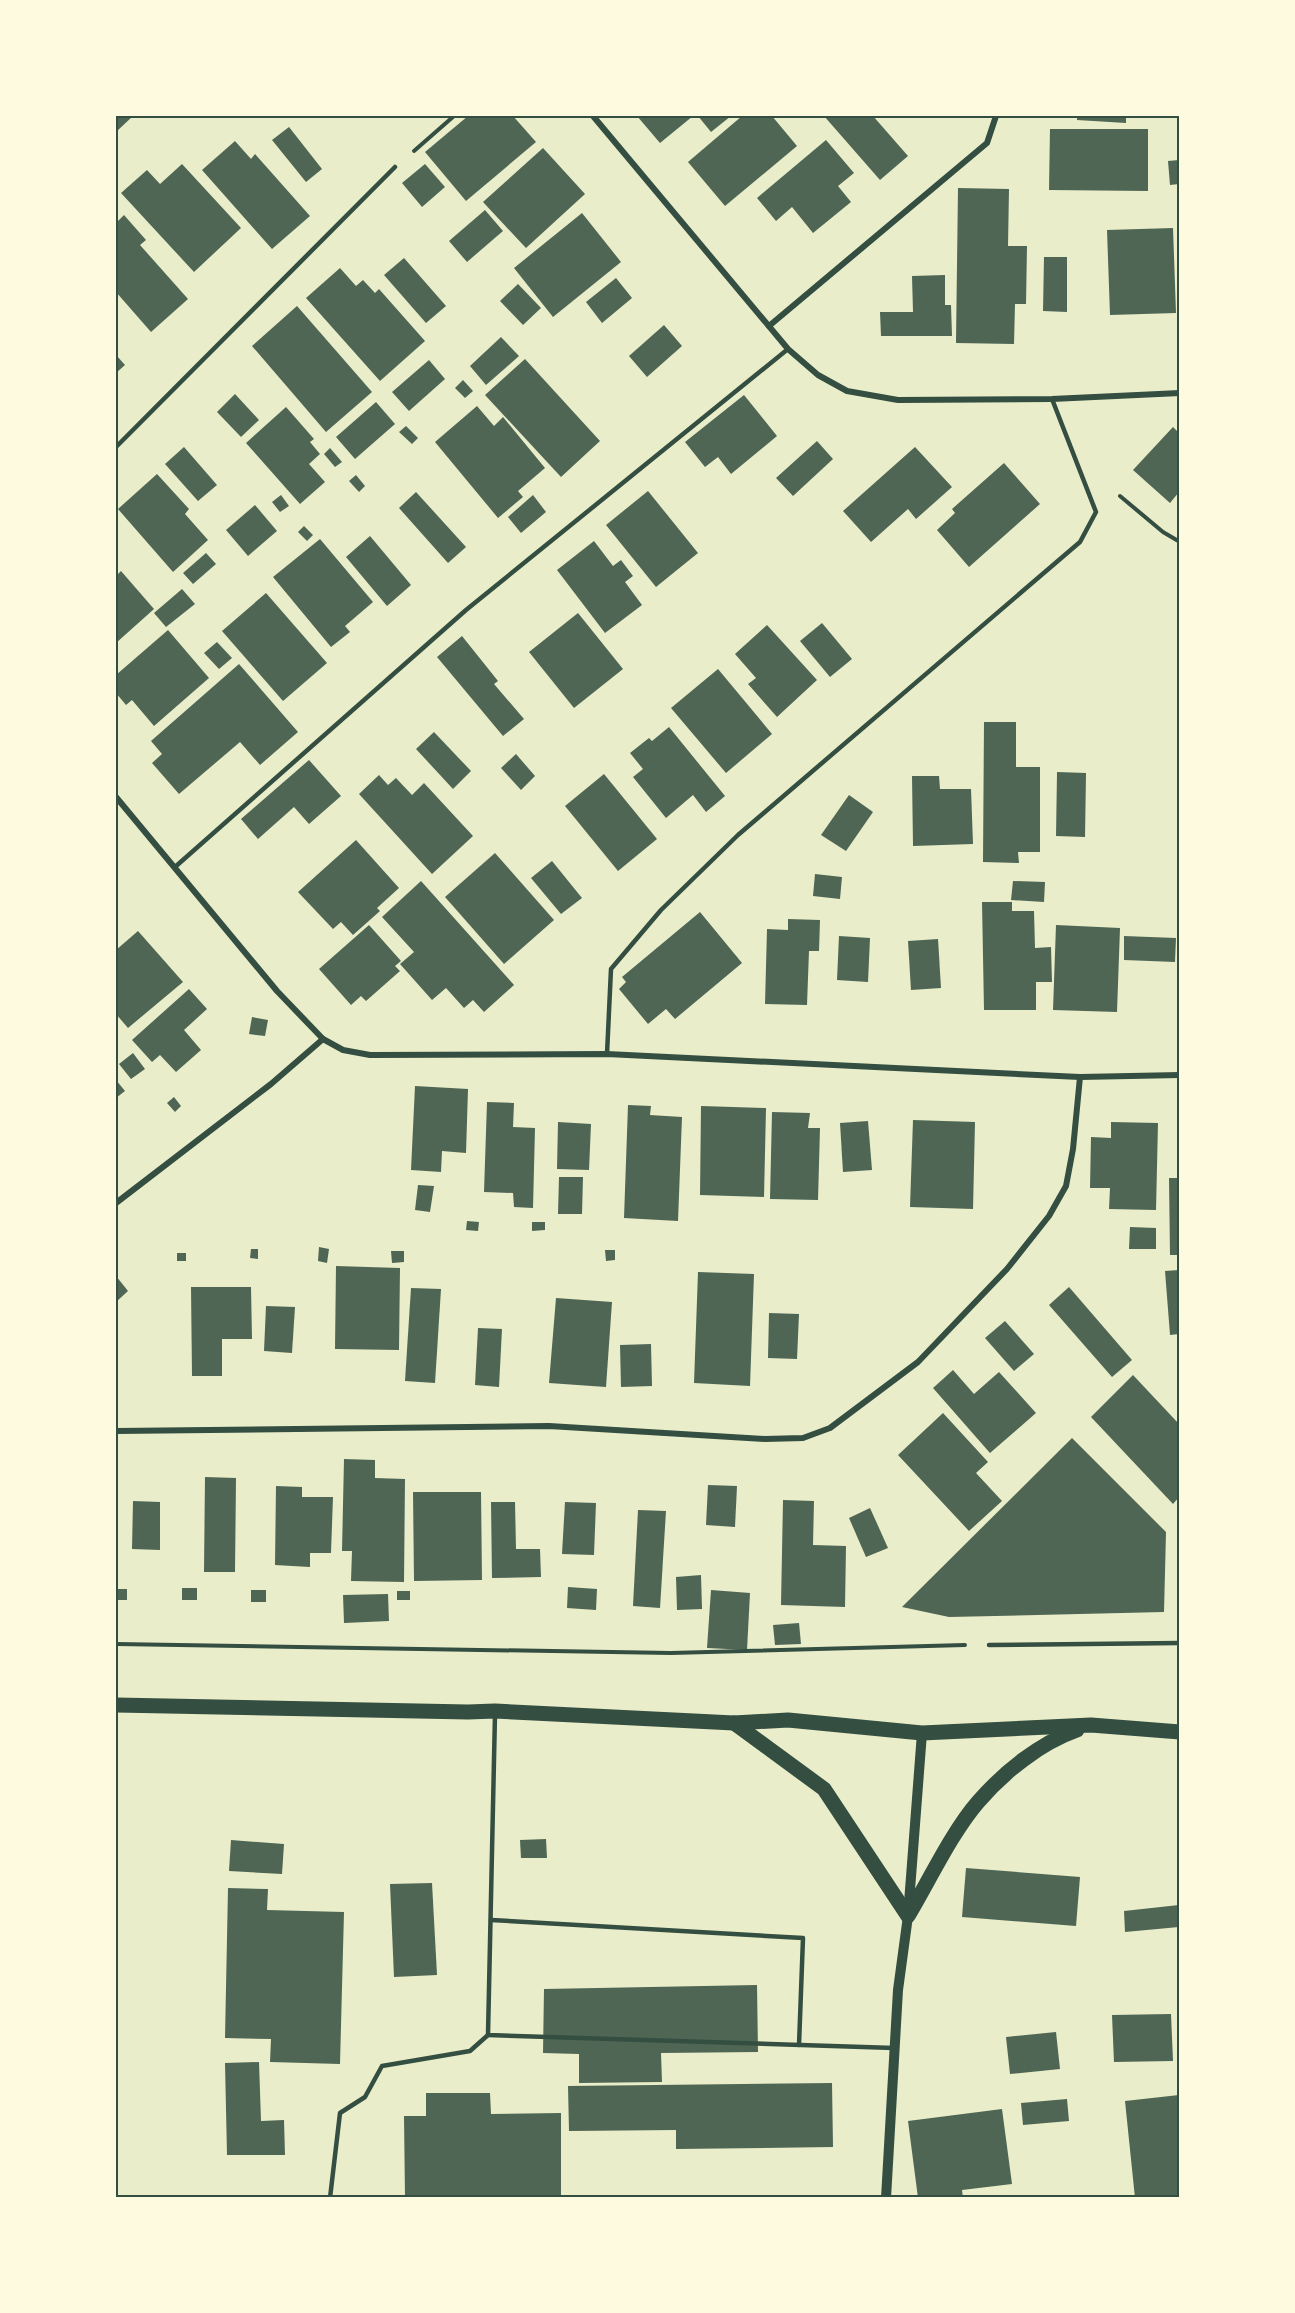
<svg xmlns="http://www.w3.org/2000/svg" width="1295" height="2313" font-family="'Archivo Narrow',sans-serif">
  <style>
    .building { fill: #4f6655 }
    .lines { fill: none; stroke-linecap: round; stroke-linejoin: round }
    .path { stroke: #344e41; stroke-width: 4 }
    .service { stroke: #344e41; stroke-width: 4.5 }
    .minor { stroke: #344e41; stroke-width: 6 }
    .tertiary { stroke: #344e41; stroke-width: 10 }
    .primary { stroke: #344e41; stroke-width: 15 }
    .neatline { fill: none; stroke: #344e41; stroke-width: 2 }
  </style>
  <rect width="100%" height="100%" fill="#e9edc9"/>
  <!-- building -->
  <g class="building">
    <path d="M116 116H133L116 132Z"/>
    <path d="M468 116H513L536 142 466 201 425 152Z"/>
    <path d="M637 116H693L660 143Z"/>
    <path d="M698 116H731L711 132Z"/>
    <path d="M742 116H772L797 146 725 206 688 162Z"/>
    <path d="M824 116H873L908 156 880 180Z"/>
    <path d="M1077 116H1126V123L1077 120Z"/>
    <path d="M289 127 322 169 306 182 272 140Z"/>
    <path d="M1050 129H1148V191L1049 190Z"/>
    <path d="M826 140 854 173 838 186 851 202 813 233 792 207 776 221 757 198Z"/>
    <path d="M235 141 251 159 255 154 310 216 272 249 202 170Z"/>
    <path d="M543 148 585 194 526 248 483 202Z"/>
    <path d="M1179 160V184L1170 185 1168 161Z"/>
    <path d="M182 164 241 228 194 272 121 193 147 170 160 184Z"/>
    <path d="M425 164 445 187 422 207 402 183Z"/>
    <path d="M958 188 1009 189 1008 246H1027L1026 304H1015L1014 344 956 343Z"/>
    <path d="M485 210 503 231 467 262 449 241Z"/>
    <path d="M582 213 621 262 553 317 514 268Z"/>
    <path d="M124 215 146 240 140 245 188 299 151 332 116 292V223Z"/>
    <path d="M1173 228 1176 313 1110 315 1107 230Z"/>
    <path d="M1044 257H1067V312L1043 311Z"/>
    <path d="M404 258 446 306 426 323 384 275Z"/>
    <path d="M340 268 356 286 363 280 375 293 379 289 425 341 380 381 306 298Z"/>
    <path d="M945 275V305H951L952 336H881L880 312H913L912 276Z"/>
    <path d="M616 278 632 298 602 323 586 302Z"/>
    <path d="M518 284 541 308 523 325 500 301Z"/>
    <path d="M297 306 372 392 326 432 252 346Z"/>
    <path d="M664 325 682 346 647 377 629 356Z"/>
    <path d="M501 337 519 356 486 385 470 366Z"/>
    <path d="M116 355 125 365 116 373Z"/>
    <path d="M525 359 600 441 561 477 485 395Z"/>
    <path d="M429 360 445 379 409 411 392 392Z"/>
    <path d="M463 380 473 391 465 398 455 388Z"/>
    <path d="M235 394 259 420 241 437 217 412Z"/>
    <path d="M744 395 777 436 731 474 718 457 705 467 685 442Z"/>
    <path d="M376 402 395 424 355 459 336 437Z"/>
    <path d="M477 406 494 426 503 417 545 468 518 491 523 497 498 518 435 442Z"/>
    <path d="M286 407 314 439 310 442 320 454 309 464 325 482 300 504 246 443Z"/>
    <path d="M406 426 418 438 412 444 399 432Z"/>
    <path d="M1173 427 1179 433V492L1170 503 1133 470Z"/>
    <path d="M817 441 833 459 793 496 776 478Z"/>
    <path d="M184 447 217 485 198 501 165 464Z"/>
    <path d="M915 447 952 487 916 519 908 509 871 542 843 511Z"/>
    <path d="M330 448 342 462 335 467 324 454Z"/>
    <path d="M1004 463 1040 504 969 567 937 530 955 513 952 509Z"/>
    <path d="M157 474 189 509 185 514 208 540 173 572 118 509Z"/>
    <path d="M356 475 365 486 359 492 349 481Z"/>
    <path d="M648 491 698 553 656 587 606 525Z"/>
    <path d="M416 492 466 547 448 563 399 508Z"/>
    <path d="M281 495 289 506 280 512 272 502Z"/>
    <path d="M533 495 546 512 521 533 508 517Z"/>
    <path d="M255 505 277 531 248 556 226 530Z"/>
    <path d="M304 526 313 535 307 541 298 532Z"/>
    <path d="M370 536 411 585 387 606 346 557Z"/>
    <path d="M320 539 373 602 345 626 350 632 331 647 273 577Z"/>
    <path d="M594 541 613 566 621 560 633 576 625 582 642 605 605 633 557 570Z"/>
    <path d="M206 553 216 564 193 584 183 573Z"/>
    <path d="M121 571 154 609 116 643V576Z"/>
    <path d="M182 589 195 604 166 627 154 613Z"/>
    <path d="M266 593 327 663 283 701 222 631Z"/>
    <path d="M578 613 623 669 574 708 529 652Z"/>
    <path d="M822 623 852 659 830 677 800 641Z"/>
    <path d="M767 625 817 680 777 717 748 684 756 678 735 654Z"/>
    <path d="M168 630 209 678 154 726 132 700 126 705 116 693V675Z"/>
    <path d="M462 636 498 681 494 684 524 719 503 736 437 657Z"/>
    <path d="M217 642 232 658 219 669 204 653Z"/>
    <path d="M239 664 298 732 260 765 240 742 179 794 152 763 162 754 151 741Z"/>
    <path d="M718 669 772 734 726 773 671 708Z"/>
    <path d="M984 722H1016V767H1040V852H1018L1019 863 983 862Z"/>
    <path d="M669 727 725 796 706 812 693 795 666 818 633 777 643 769 630 753 649 738 652 741Z"/>
    <path d="M434 732 471 771 453 789 416 749Z"/>
    <path d="M516 754 535 776 521 790 501 768Z"/>
    <path d="M309 760 341 796 309 824 294 807 258 839 241 819Z"/>
    <path d="M1057 772 1086 773 1085 837 1056 836Z"/>
    <path d="M604 774 657 839 618 871 565 806Z"/>
    <path d="M379 775 388 785 396 778 412 795 424 783 473 836 432 874 359 794Z"/>
    <path d="M912 776H939L940 789H971L973 844 913 846Z"/>
    <path d="M849 795 873 812 846 851 821 835Z"/>
    <path d="M356 840 399 888 377 908 380 911 353 935 341 922 333 929 298 892Z"/>
    <path d="M495 853 554 920 504 964 445 897Z"/>
    <path d="M552 861 582 898 561 914 531 878Z"/>
    <path d="M815 874 842 877 840 899 813 896Z"/>
    <path d="M421 881 514 985 484 1012 473 1000 464 1008 446 988 432 1000 400 964 414 952 382 917Z"/>
    <path d="M1013 881 1045 882 1044 902 1011 900Z"/>
    <path d="M982 902H1012V911H1034L1035 948 1051 947 1052 982H1036V1010H984Z"/>
    <path d="M700 912 742 963 675 1019 666 1009 648 1024 619 989 626 982 622 977Z"/>
    <path d="M788 919 820 920 819 951H809L807 1005 765 1004 767 929 788 930Z"/>
    <path d="M369 925 401 961 395 966 400 971 366 1001 361 996 351 1005 319 969Z"/>
    <path d="M1056 925 1120 928 1117 1012 1053 1010Z"/>
    <path d="M138 931 183 982 128 1028 116 1014V950Z"/>
    <path d="M839 936 870 938 868 982 837 980Z"/>
    <path d="M1124 936 1176 938 1175 962 1124 960Z"/>
    <path d="M938 939 941 988 911 990 908 941Z"/>
    <path d="M189 989 207 1009 184 1030 201 1050 176 1072 160 1055 152 1062 132 1040Z"/>
    <path d="M252 1017 268 1020 265 1036 249 1034Z"/>
    <path d="M133 1053 145 1069 131 1079 119 1064Z"/>
    <path d="M116 1080 125 1091 116 1098Z"/>
    <path d="M415 1086 468 1089 466 1153 442 1151 441 1172 411 1170Z"/>
    <path d="M174 1097 181 1106 175 1112 167 1103Z"/>
    <path d="M487 1102 514 1103 513 1127 535 1128 533 1208 514 1207 513 1193 484 1192Z"/>
    <path d="M628 1105 651 1106 650 1115 682 1117 678 1221 624 1218Z"/>
    <path d="M701 1106 766 1108 764 1197 700 1195Z"/>
    <path d="M772 1112 810 1113 808 1128H820L818 1200 770 1199Z"/>
    <path d="M913 1120 975 1122 973 1209 910 1207Z"/>
    <path d="M868 1121 872 1170 843 1172 840 1123Z"/>
    <path d="M558 1122 591 1124 589 1170 557 1169Z"/>
    <path d="M1111 1122 1158 1123 1156 1210 1109 1209 1110 1188H1090L1091 1137 1111 1138Z"/>
    <path d="M559 1177H583L582 1214H558Z"/>
    <path d="M1169 1178H1179V1255H1170Z"/>
    <path d="M418 1185 434 1186 430 1212 415 1210Z"/>
    <path d="M467 1221 479 1222 478 1231 466 1230Z"/>
    <path d="M532 1222H545V1230L532 1231Z"/>
    <path d="M1130 1227 1156 1228V1249H1129Z"/>
    <path d="M319 1247 329 1249 327 1263 318 1261Z"/>
    <path d="M251 1249H258V1259L250 1258Z"/>
    <path d="M605 1250H615V1260L606 1261Z"/>
    <path d="M391 1251H404V1262L392 1263Z"/>
    <rect x="177" y="1253" width="9" height="8"/>
    <path d="M336 1266 400 1268 399 1350 335 1349Z"/>
    <path d="M1179 1270V1334L1170 1335 1165 1271Z"/>
    <path d="M698 1272 754 1274 750 1386 694 1383Z"/>
    <path d="M116 1276 128 1291 116 1302Z"/>
    <path d="M191 1287H251L252 1339H222V1376H192Z"/>
    <path d="M1069 1287 1132 1360 1112 1377 1049 1305Z"/>
    <path d="M411 1288 441 1289 435 1383 405 1381Z"/>
    <path d="M556 1298 612 1302 606 1387 549 1383Z"/>
    <path d="M266 1306 295 1307 292 1353 264 1351Z"/>
    <path d="M769 1313 799 1314 797 1359 768 1358Z"/>
    <path d="M1005 1321 1034 1354 1014 1371 985 1338Z"/>
    <path d="M478 1328 502 1329 499 1387 475 1385Z"/>
    <path d="M651 1344 652 1386 621 1387 620 1345Z"/>
    <path d="M953 1370 974 1394 999 1372 1036 1413 990 1453 933 1388Z"/>
    <path d="M1133 1375 1179 1424V1497L1173 1504 1091 1417Z"/>
    <path d="M943 1413 988 1462 976 1473 1002 1501 969 1531 898 1455Z"/>
    <path d="M1072 1438 1166 1532 1164 1612 949 1617 902 1607Z"/>
    <path d="M344 1459 375 1460V1478L405 1479 404 1582 351 1581 352 1551H342Z"/>
    <path d="M205 1477 236 1478 235 1572H204Z"/>
    <path d="M708 1485 737 1486 735 1527 706 1525Z"/>
    <path d="M276 1486 302 1487V1497H333L331 1553H310V1567L275 1565Z"/>
    <path d="M413 1492H481L482 1580 414 1581Z"/>
    <path d="M783 1500 814 1501 813 1545 846 1546 845 1607 781 1605Z"/>
    <path d="M133 1501 160 1502V1550L132 1549Z"/>
    <path d="M491 1502H515L516 1549H540L541 1577 492 1578Z"/>
    <path d="M565 1502 596 1503 594 1555 562 1554Z"/>
    <path d="M870 1508 888 1548 866 1557 849 1518Z"/>
    <path d="M638 1510 666 1511 660 1608 633 1606Z"/>
    <path d="M701 1575 702 1609 677 1610 676 1577Z"/>
    <path d="M568 1587 597 1589 596 1610 567 1608Z"/>
    <rect x="182" y="1588" width="15" height="12"/>
    <rect x="116" y="1589" width="11" height="11"/>
    <rect x="251" y="1590" width="15" height="12"/>
    <path d="M711 1590 750 1593 747 1650 707 1648Z"/>
    <rect x="397" y="1591" width="13" height="9"/>
    <path d="M388 1594 389 1621 344 1623 343 1595Z"/>
    <path d="M799 1623 801 1644 775 1645 773 1625Z"/>
    <path d="M546 1839 547 1858H521L520 1840Z"/>
    <path d="M231 1840 284 1844 282 1874 229 1871Z"/>
    <path d="M966 1868 1080 1877 1076 1926 962 1917Z"/>
    <path d="M432 1883 437 1975 394 1977 390 1884Z"/>
    <path d="M228 1888 268 1889 267 1910 344 1912 340 2064 270 2062 271 2039 225 2038Z"/>
    <path d="M1179 1905V1927L1125 1932 1124 1911Z"/>
    <path d="M757 1985 758 2052 661 2053 662 2082 579 2083V2054L543 2053 544 1989Z"/>
    <path d="M1171 2014 1173 2061 1114 2062 1112 2015Z"/>
    <path d="M1056 2032 1060 2069 1010 2074 1006 2037Z"/>
    <path d="M259 2062 261 2121 284 2120 285 2155H227L225 2063Z"/>
    <path d="M832 2083 833 2147 676 2149V2130L569 2131 568 2086Z"/>
    <path d="M426 2093H490L491 2114 561 2113V2198H405L404 2116H426Z"/>
    <path d="M1179 2095V2198H1135L1125 2101Z"/>
    <path d="M1067 2099 1069 2121 1023 2125 1021 2103Z"/>
    <path d="M1002 2109 1012 2184 962 2190 963 2198H918L908 2121Z"/>
  </g>
  <g class="lines">
    <!-- path -->
    <g class="path">
      <path d="M414 151 454 116"/>
      <path d="M1120 496 1163 532 1180 542"/>
      <path d="M116 1644 671 1653 965 1645"/>
    </g>
    <!-- service -->
    <g class="service">
      <path d="M116 447 395 167"/>
      <path d="M175 867 466 610 788 349"/>
      <path d="M607 1054 611 969 661 910 738 835 1080 542 1096 512 1052 399"/>
      <path d="M989 1645 1180 1643"/>
      <path d="M495 1714 488 2035 894 2048"/>
      <path d="M491 1920 803 1938 799 2045"/>
      <path d="M330 2198 340 2113 365 2097 382 2066 470 2051 488 2035"/>
    </g>
    <!-- minor -->
    <g class="minor">
      <path d="M593 116 788 349 818 375 847 391 898 400 1052 399 1180 393"/>
      <path d="M769 326 987 143 996 116"/>
      <path d="M116 797 277 991 323 1039 343 1050 370 1055 607 1054 1080 1077 1180 1075"/>
      <path d="M116 1203 271 1084 323 1039"/>
      <path d="M116 1431 549 1426 765 1439 803 1438 830 1428 918 1362 1007 1269 1049 1216 1066 1186 1073 1149 1080 1077"/>
    </g>
    <!-- tertiary -->
    <path class="tertiary" d="M886 2198 898 1990 908 1916 922 1733"/>
    <!-- primary -->
    <g class="primary">
      <path d="M116 1705 468 1712 495 1711 734 1723 788 1720 922 1733 1091 1725 1180 1732"/>
      <path d="M734 1723 824 1789 908 1916C929 1881 952 1832 978 1802 1004 1772 1040 1743 1077 1730"/>
    </g>
  </g>
  <!-- border -->
  <rect width="1295" height="2313" fill="none" stroke="#fefae0" stroke-width="234"/>
  <rect x="117" y="117" width="1061" height="2079" class="neatline"/>
</svg>
